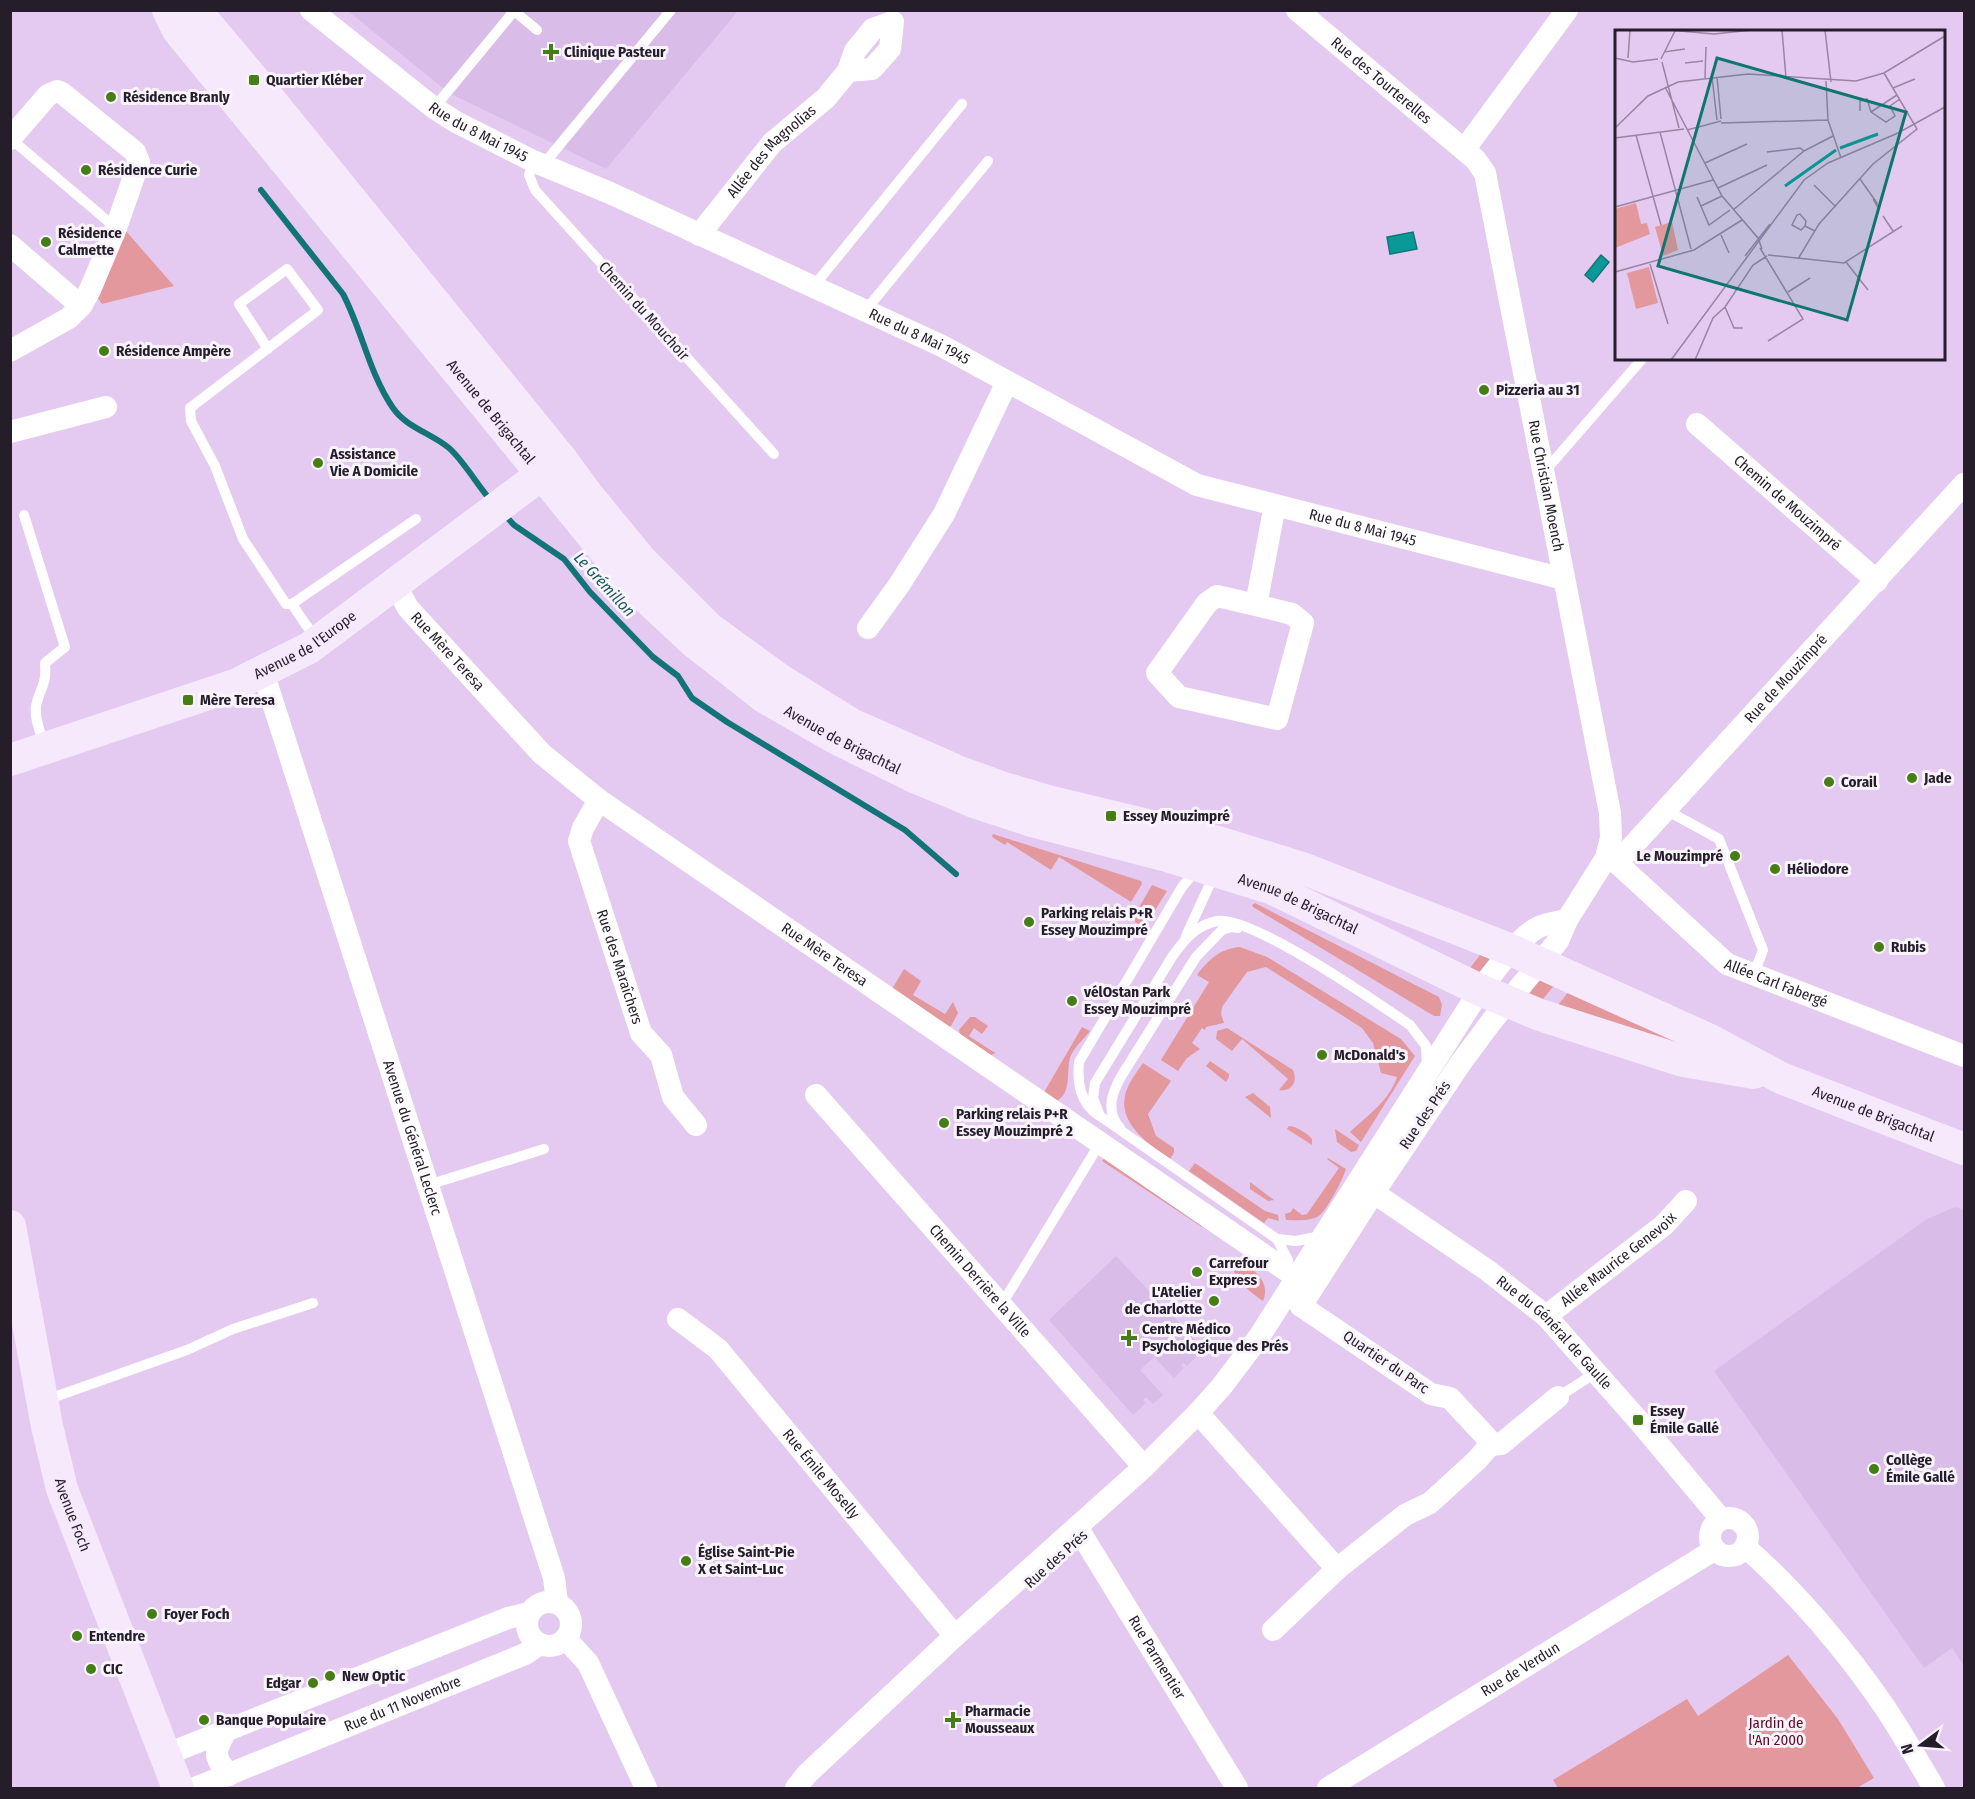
<svg xmlns="http://www.w3.org/2000/svg" width="1975" height="1799" font-family="'Fira Sans Condensed',sans-serif">
  <style>
    .built { fill: #d9bce8 }
    .green { fill: #e3989d }
    .water { fill: #0b9998; stroke: #137477; stroke-width: 1.5 }
    .lines { fill: none; stroke-linecap: round; stroke-linejoin: round }
    .stream { stroke: #137477; stroke-width: 6 }
    .lane { stroke: #fff; stroke-width: 10 }
    .street { stroke: #fff; stroke-width: 22 }
    .secondary { stroke: #f6e9fc; stroke-width: 32 }
    .poi-dot { fill: #467e16; stroke: #f9f4fc; stroke-width: 2 }
    .labels { text-anchor: middle; stroke-width: 6; stroke-linejoin: round; paint-order: stroke }
    .poi-label { font-size: 15px; font-weight: bold; fill: #261d2b; stroke: #f9f4fc; text-anchor: start }
    .street-label { font-size: 15px; fill: #261d2b; stroke: #f9f4fc }
    .park-label { font-size: 15px; fill: #680521; stroke: #f9f4fc }
    .water-label { font-size: 16px; font-style: italic; fill: #185a5a; stroke: #f9f4fc }
    .inset-river { fill: none; stroke: #0b9998; stroke-width: 3 }
    .inset-road { fill: none; stroke: #9885a2; stroke-width: 1.5 }
    .view { fill: #0f766e; fill-opacity: 0.15; stroke: #0f766e; stroke-width: 3 }
    .inset-edge { fill: none; stroke: #261d2b; stroke-width: 3 }
  </style>
  <rect width="100%" height="100%" fill="#e4caf1"/>
  <!-- built -->
  <g class="built">
    <path d="M348 11H738L606 169 449 93Z"/>
    <path d="M1955 1207 1964 1210V1666L1952 1648 1924 1668 1714 1371 1927 1219Z"/>
    <path d="M1116 1256 1201 1346 1194 1353 1197 1356 1187 1366 1184 1363 1181 1365 1184 1368 1174 1378 1154 1357 1140 1370 1163 1395 1153 1404 1146 1397 1143 1400 1146 1403 1133 1415 1049 1320Z"/>
  </g>
  <!-- green -->
  <g class="green">
    <path d="M125 230 174 286 102 304 97 297Z"/>
    <path d="M993 834 1141 881 1142 884 1131 902 1059 857 1051 870 1007 842 1005 845 992 837Z"/>
    <path d="M1152 885 1167 891 1144 928 1135 922 1134 916Z"/>
    <path d="M1255 903 1439 997 1442 1005 1440 1016H1434L1253 907 1252 905Z"/>
    <path d="M1240 947 1267 957 1401 1039 1415 1056 1361 1142 1350 1132C1368 1115 1389 1101 1397 1077L1381 1073 1373 1043 1362 1028 1266 967 1247 972 1222 1007 1221 1014 1224 1023 1206 1027 1205 1030 1202 1028 1192 1043 1200 1049 1187 1058 1178 1071 1161 1060 1209 982 1197 975C1208 960 1221 948 1240 947Z"/>
    <path d="M1483 951 1490 956V959L1476 976 1467 972Z"/>
    <path d="M904 969 921 981 913 995 945 1014 953 1002 958 1013 951 1026 947 1027 892 989Z"/>
    <path d="M1540 979 1556 983 1539 1004 1529 994Z"/>
    <path d="M1570 990 1732 1061 1554 1010Z"/>
    <path d="M970 1017H975L988 1026 982 1034 974 1028 969 1036 992 1051 996 1053 991 1055 960 1035 959 1030Z"/>
    <path d="M1082 1027 1090 1031C1084 1039 1073 1048 1070 1058 1066 1072 1072 1094 1056 1101L1043 1094Z"/>
    <path d="M1227 1028 1293 1070C1298 1081 1292 1092 1279 1090L1288 1079 1242 1039 1232 1051 1216 1039 1217 1031Z"/>
    <path d="M1210 1061 1229 1074V1077L1226 1082 1206 1066Z"/>
    <path d="M1143 1063 1171 1081 1148 1114 1156 1136 1174 1148V1153L1170 1159C1149 1145 1116 1122 1126 1092 1129 1082 1137 1072 1143 1063Z"/>
    <path d="M1253 1093 1270 1107 1271 1118 1245 1097Z"/>
    <path d="M1289 1126C1296 1126 1308 1134 1312 1139V1145L1287 1129Z"/>
    <path d="M1335 1129 1359 1145 1356 1151 1351 1152 1337 1142Z"/>
    <path d="M1104 1158 1202 1226V1227L1102 1161Z"/>
    <path d="M1328 1158 1346 1169C1343 1179 1328 1208 1320 1215 1311 1222 1296 1220 1286 1220L1285 1214 1291 1212 1293 1208 1302 1215 1307 1214 1339 1168 1327 1159Z"/>
    <path d="M1195 1163 1265 1211 1278 1215 1279 1221 1268 1218 1264 1223 1189 1171Z"/>
    <path d="M1250 1182 1274 1200 1268 1201 1250 1189Z"/>
    <path d="M1232 1257C1249 1266 1272 1279 1263 1301 1249 1292 1228 1274 1232 1257Z"/>
    <path d="M1788 1655 1838 1719 1874 1778 1857 1788H1558L1553 1780 1687 1699 1698 1716Z"/>
  </g>
  <!-- water -->
  <g class="water">
    <path d="M1413 232 1417 249 1390 254 1387 237Z"/>
    <path d="M1601 255 1609 262 1593 282 1585 275Z"/>
  </g>
  <g class="lines">
    <!-- stream -->
    <g class="stream">
      <path d="M261 190 343 294C362 330 369 373 393 408 407 428 431 433 449 448 463 460 478 486 492 502"/>
      <path d="M503 513 514 525 564 559 590 592 653 657 678 676 692 698 727 722 905 830 956 874"/>
    </g>
    <!-- lane -->
    <g class="lane">
      <path d="M513 10 537 30"/>
      <path d="M434 108 514 11"/>
      <path d="M11 139 116 228"/>
      <path d="M533 161 529 175 535 190 774 454"/>
      <path d="M543 165 671 10"/>
      <path d="M813 287 962 104"/>
      <path d="M865 311 988 161"/>
      <path d="M268 349 239 304 287 269 318 310 190 408 191 421 215 466 243 539 286 604H292L306 625 317 638"/>
      <path d="M1545 471 1643 358"/>
      <path d="M24 515 65 647 45 663C47 686 40 687 36 706 34 719 41 733 44 745"/>
      <path d="M292 604 416 519"/>
      <path d="M1666 810 1719 839 1763 950 1754 974"/>
      <path d="M1186 936 1209 886 1217 875"/>
      <path d="M1098 1115C1080 1102 1077 1083 1079 1062L1182 887 1198 868"/>
      <path d="M1120 1128C1105 1111 1112 1092 1122 1075L1196 957 1222 930 1231 927 1238 928"/>
      <path d="M428 1185 544 1149"/>
      <path d="M1277 1239 1296 1241 1321 1236"/>
      <path d="M1289 1271 1288 1260 1277 1239 1100 1116 1093 1098 1095 1083 1172 957C1184 940 1196 925 1217 921 1253 916 1376 1002 1410 1025L1426 1046 1427 1067"/>
      <path d="M1002 1304 1100 1143"/>
      <path d="M1558 1397 1597 1372"/>
      <path d="M46 1400 187 1350 233 1329 313 1303"/>
    </g>
    <!-- street -->
    <g class="street">
      <path id="s1" d="M311 10 434 108 456 122 533 161 610 193 942 346 1197 485 1564 579"/>
      <path id="s2" d="M1297 10 1475 159 1485 173 1610 813 1611 838 1606 858 1567 920 1558 941 1491 1022 1460 1064 1374 1192 1301 1306"/>
      <path d="M10 139 48 95 57 91 62 93 135 152 139 162 116 228 90 290 81 306 69 318 10 351"/>
      <path d="M1464 150 1567 10"/>
      <path id="s3" d="M699 235 772 143 826 98 848 71 855 51 873 29 893 22 890 49 872 69 848 71"/>
      <path d="M10 245 81 306"/>
      <path id="s4" d="M1697 424 1877 581"/>
      <path d="M10 432 106 407"/>
      <path id="s5" d="M395 584 408 608 542 754 599 800 1296 1277"/>
      <path d="M1256 605 1292 614 1303 623 1277 719 1179 697 1157 673 1207 603 1217 596 1256 605 1275 505"/>
      <path d="M868 628 899 585 944 514 1007 382"/>
      <path id="s6" d="M263 672 554 1578 557 1603"/>
      <path id="s7" d="M599 800 583 828 579 841 641 1033 661 1055 673 1097 696 1125"/>
      <path id="s8" d="M1606 858 1617 863 1964 484"/>
      <path id="s9" d="M1617 863 1727 964 1964 1056"/>
      <path id="s10" d="M816 1095 1144 1467"/>
      <path id="s11" d="M1367 1180 1380 1197 1487 1270 1546 1316 1638 1420 1721 1519"/>
      <path id="s12" d="M1546 1316 1664 1225 1686 1201"/>
      <path id="s13" d="M678 1319 718 1349 955 1636"/>
      <path d="M1198 1413 1337 1569"/>
      <path d="M1490 1445 1501 1444 1558 1397"/>
      <circle cx="1729" cy="1537" r="19"/>
      <path id="s14" d="M1077 1527 1237 1788"/>
      <path d="M1745 1547C1795 1590 1847 1652 1884 1706 1902 1733 1918 1761 1934 1788"/>
      <circle cx="549" cy="1624" r="22"/>
      <path d="M1273 1630 1337 1569 1405 1515 1430 1503 1477 1460 1490 1445V1441L1450 1398 1431 1394 1301 1306"/>
      <path d="M566 1639 588 1663 646 1788"/>
      <path d="M226 1731C214 1752 213 1756 229 1775"/>
      <path d="M165 1755 508 1618 529 1613"/>
      <path id="s15" d="M195 1788 525 1654 540 1644"/>
      <path d="M796 1788 807 1774 955 1636 1144 1467 1198 1413 1222 1386 1259 1337 1480 990C1495 971 1518 937 1539 927 1547 923 1558 922 1567 920"/>
      <path id="s16" d="M1328 1788 1714 1550"/>
    </g>
    <!-- secondary -->
    <g class="secondary">
      <path id="s17" d="M168 10 178 30 205 63 632 584 694 642 764 697 835 738 912 776 974 802 1032 821 1167 856 1273 889 1480 990 1540 1015 1683 1061 1754 1073"/>
      <path id="s18" d="M195 10 254 80 562 460 586 493 640 559 710 629 779 679 853 725 957 771 1004 788 1048 801 1218 842 1302 868 1511 950 1710 1040 1781 1078 1964 1149"/>
      <path id="s19" d="M10 760 235 685 309 648 557 463"/>
      <path id="s20" d="M10 1226 47 1426 62 1489 178 1788"/>
    </g>
  </g>
  <!-- markers -->
  <g class="poi-dot">
    <path d="M548 43h6v6h6v6h-6v6h-6v-6h-6v-6h6z"/>
    <rect x="248" y="74" width="12" height="12" rx="3"/>
    <circle cx="111" cy="97" r="6"/>
    <circle cx="86" cy="170" r="6"/>
    <circle cx="46" cy="242" r="6"/>
    <circle cx="104" cy="351" r="6"/>
    <circle cx="1484" cy="390" r="6"/>
    <circle cx="318" cy="463" r="6"/>
    <rect x="182" y="694" width="12" height="12" rx="3"/>
    <circle cx="1912" cy="778" r="6"/>
    <circle cx="1829" cy="782" r="6"/>
    <rect x="1105" y="810" width="12" height="12" rx="3"/>
    <circle cx="1735" cy="856" r="6"/>
    <circle cx="1775" cy="869" r="6"/>
    <circle cx="1029" cy="922" r="6"/>
    <circle cx="1879" cy="947" r="6"/>
    <circle cx="1072" cy="1001" r="6"/>
    <circle cx="1322" cy="1055" r="6"/>
    <circle cx="944" cy="1123" r="6"/>
    <circle cx="1197" cy="1272" r="6"/>
    <circle cx="1214" cy="1301" r="6"/>
    <path d="M1126 1329h6v6h6v6h-6v6h-6v-6h-6v-6h6z"/>
    <rect x="1632" y="1414" width="12" height="12" rx="3"/>
    <circle cx="1874" cy="1469" r="6"/>
    <circle cx="686" cy="1561" r="6"/>
    <circle cx="152" cy="1614" r="6"/>
    <circle cx="77" cy="1636" r="6"/>
    <circle cx="91" cy="1669" r="6"/>
    <circle cx="330" cy="1676" r="6"/>
    <circle cx="313" cy="1683" r="6"/>
    <circle cx="204" cy="1720" r="6"/>
    <path d="M950 1711h6v6h6v6h-6v6h-6v-6h-6v-6h6z"/>
  </g>
  <g class="labels">
    <!-- poi labels -->
    <g class="poi-label">
      <text x="564" y="57">Clinique Pasteur</text>
      <text x="266" y="85">Quartier Kléber</text>
      <text x="123" y="102">Résidence Branly</text>
      <text x="98" y="175">Résidence Curie</text>
      <text x="58" y="238">Résidence<tspan x="58" dy="17">Calmette</tspan></text>
      <text x="116" y="356">Résidence Ampère</text>
      <text x="1496" y="395">Pizzeria au 31</text>
      <text x="330" y="459">Assistance<tspan x="330" dy="17">Vie A Domicile</tspan></text>
      <text x="200" y="705">Mère Teresa</text>
      <text x="1924" y="783">Jade</text>
      <text x="1841" y="787">Corail</text>
      <text x="1123" y="821">Essey Mouzimpré</text>
      <text x="1723" y="861" text-anchor="end">Le Mouzimpré</text>
      <text x="1787" y="874">Héliodore</text>
      <text x="1041" y="918">Parking relais P+R<tspan x="1041" dy="17">Essey Mouzimpré</tspan></text>
      <text x="1891" y="952">Rubis</text>
      <text x="1084" y="997">vélOstan Park<tspan x="1084" dy="17">Essey Mouzimpré</tspan></text>
      <text x="1334" y="1060">McDonald's</text>
      <text x="956" y="1119">Parking relais P+R<tspan x="956" dy="17">Essey Mouzimpré 2</tspan></text>
      <text x="1209" y="1268">Carrefour<tspan x="1209" dy="17">Express</tspan></text>
      <text x="1202" y="1297" text-anchor="end">L'Atelier<tspan x="1202" dy="17">de Charlotte</tspan></text>
      <text x="1142" y="1334">Centre Médico<tspan x="1142" dy="17">Psychologique des Prés</tspan></text>
      <text x="1650" y="1416">Essey<tspan x="1650" dy="17">Émile Gallé</tspan></text>
      <text x="1886" y="1465">Collège<tspan x="1886" dy="17">Émile Gallé</tspan></text>
      <text x="698" y="1557">Église Saint-Pie<tspan x="698" dy="17">X et Saint-Luc</tspan></text>
      <text x="164" y="1619">Foyer Foch</text>
      <text x="89" y="1641">Entendre</text>
      <text x="103" y="1674">CIC</text>
      <text x="342" y="1681">New Optic</text>
      <text x="301" y="1688" text-anchor="end">Edgar</text>
      <text x="965" y="1716">Pharmacie<tspan x="965" dy="17">Mousseaux</tspan></text>
      <text x="216" y="1725">Banque Populaire</text>
    </g>
    <!-- street labels -->
    <g class="street-label">
      <text dy="5" stroke="none"><textPath href="#s2" startOffset="110">Rue des Tourterelles</textPath></text>
      <text dy="5" stroke="none"><textPath href="#s1" startOffset="208">Rue du 8 Mai 1945</textPath></text>
      <text dy="5" stroke="none"><textPath href="#s3" startOffset="111">Allée des Magnolias</textPath></text>
      <text transform="translate(644 311) rotate(48)" y="5">Chemin du Mouchoir</text>
      <text dy="5" stroke="none"><textPath href="#s1" startOffset="694">Rue du 8 Mai 1945</textPath></text>
      <text dy="5" stroke="none"><textPath href="#s17" startOffset="516">Avenue de Brigachtal</textPath></text>
      <text dy="5" stroke="none"><textPath href="#s2" startOffset="568">Rue Christian Moench</textPath></text>
      <text dy="5" stroke="none"><textPath href="#s4" startOffset="120">Chemin de Mouzimpré</textPath></text>
      <text dy="5" stroke="none"><textPath href="#s1" startOffset="1180">Rue du 8 Mai 1945</textPath></text>
      <text dy="5" stroke="none"><textPath href="#s19" startOffset="318">Avenue de l'Europe</textPath></text>
      <text dy="5" stroke="none"><textPath href="#s5" startOffset="86">Rue Mère Teresa</textPath></text>
      <text dy="5" stroke="none"><textPath href="#s8" startOffset="262">Rue de Mouzimpré</textPath></text>
      <text dy="5" stroke="none"><textPath href="#s17" startOffset="1002">Avenue de Brigachtal</textPath></text>
      <text dy="5" stroke="none"><textPath href="#s17" startOffset="1488">Avenue de Brigachtal</textPath></text>
      <text dy="5" stroke="none"><textPath href="#s5" startOffset="572">Rue Mère Teresa</textPath></text>
      <text dy="5" stroke="none"><textPath href="#s7" startOffset="178">Rue des Maraîchers</textPath></text>
      <text dy="5" stroke="none"><textPath href="#s9" startOffset="202">Allée Carl Fabergé</textPath></text>
      <text dy="5" stroke="none"><textPath href="#s18" startOffset="2073">Avenue de Brigachtal</textPath></text>
      <text transform="translate(1425 1115) rotate(-56)" y="5">Rue des Prés</text>
      <text dy="5" stroke="none"><textPath href="#s6" startOffset="489">Avenue du Général Leclerc</textPath></text>
      <text dy="5" stroke="none"><textPath href="#s12" startOffset="92">Allée Maurice Genevoix</textPath></text>
      <text dy="5" stroke="none"><textPath href="#s10" startOffset="248">Chemin Derrière la Ville</textPath></text>
      <text dy="5" stroke="none"><textPath href="#s11" startOffset="243">Rue du Général de Gaulle</textPath></text>
      <text transform="translate(1386 1362) rotate(34)" y="5">Quartier du Parc</text>
      <text dy="5" stroke="none"><textPath href="#s13" startOffset="212">Rue Émile Moselly</textPath></text>
      <text dy="5" stroke="none"><textPath href="#s20" startOffset="296">Avenue Foch</textPath></text>
      <text transform="translate(1056 1559) rotate(-42)" y="5">Rue des Prés</text>
      <text dy="5" stroke="none"><textPath href="#s14" startOffset="153">Rue Parmentier</textPath></text>
      <text dy="5" stroke="none"><textPath href="#s16" startOffset="226">Rue de Verdun</textPath></text>
      <text dy="5" stroke="none"><textPath href="#s15" startOffset="224">Rue du 11 Novembre</textPath></text>
    </g>
    <!-- park labels -->
    <g class="park-label">
      <text x="1776" y="1728">Jardin de<tspan x="1776" dy="17">l'An 2000</tspan></text>
    </g>
    <!-- water labels -->
    <g class="water-label">
      <text transform="translate(605 584) rotate(47)" y="6">Le Grémillon</text>
    </g>
  </g>
  <!-- overview -->
  <g transform="translate(1615 30)">
    <rect width="330" height="330" fill="#e4caf1"/>
    <path d="M21 173 26 194 32 193 35 204 0 218V179ZM57 192 63 220 48 226 40 197ZM34 237 43 273 21 279 12 243Z" fill="#e3989d"/>
    <path class="inset-river" d="M225 118 263 104M170 156 221 120"/>
    <path class="inset-road" d="M54 0 99 4 137 0M167 0 171 48M210 0 216 52M49 22 70 19M0 28 18 32 43 29M13 28 15 0M46 29 60 1M47 32 64 98M70 33 88 31M97 47 102 90M102 47 106 89M90 48 91 17M211 51 213 90 226 128M50 57 107 166 143 208 147 219M278 58 300 49M245 81V71L252 69 256 82M256 82 271 92 280 86 275 76 285 69M256 82 282 65M106 93 213 90M0 98 33 66 63 52 133 44 241 51 269 43 330 6M72 100 106 91M45 102 76 219M21 105 46 195M0 108 69 99M152 122 185 118 189 121M90 133 132 114M245 149 262 173V176L258 169M199 155 221 177M103 158 152 135M82 167 94 195 115 180M86 176 107 166M0 177 98 150M118 180 189 121 218 106M268 186 278 201M190 196 186 200 177 195 182 185 185 184 191 191 190 196 200 201M106 205 114 223M145 218 188 289 153 311M153 225 229 233 287 196M130 226 155 194M183 229 204 194 258 134 302 99 269 43M231 232 253 260M35 234 53 294M0 242 79 220 127 190M173 262 195 248M110 277 138 235 152 226M110 277 119 298H128M56 330 189 150 213 133 283 103 330 77M80 330 98 288 110 277"/>
    <path class="view" d="M102 28 291 82 232 290 43 236Z"/>
    <rect width="330" height="330" class="inset-edge"/>
  </g>
  <!-- border -->
  <rect width="1975" height="1799" fill="none" stroke="#261d2b" stroke-width="24"/>
  <!-- north arrow -->
  <g transform="translate(1921 1745) rotate(254)" stroke="#f9f4fc" stroke-width="4.5" paint-order="stroke">
  <path d="M0-4.5L10 22L0 15L-10 22Z" fill="#261d2b"/>
  <text y="-9" font-size="16" font-weight="bold" text-anchor="middle" fill="#261d2b">N</text>
  </g>
</svg>
